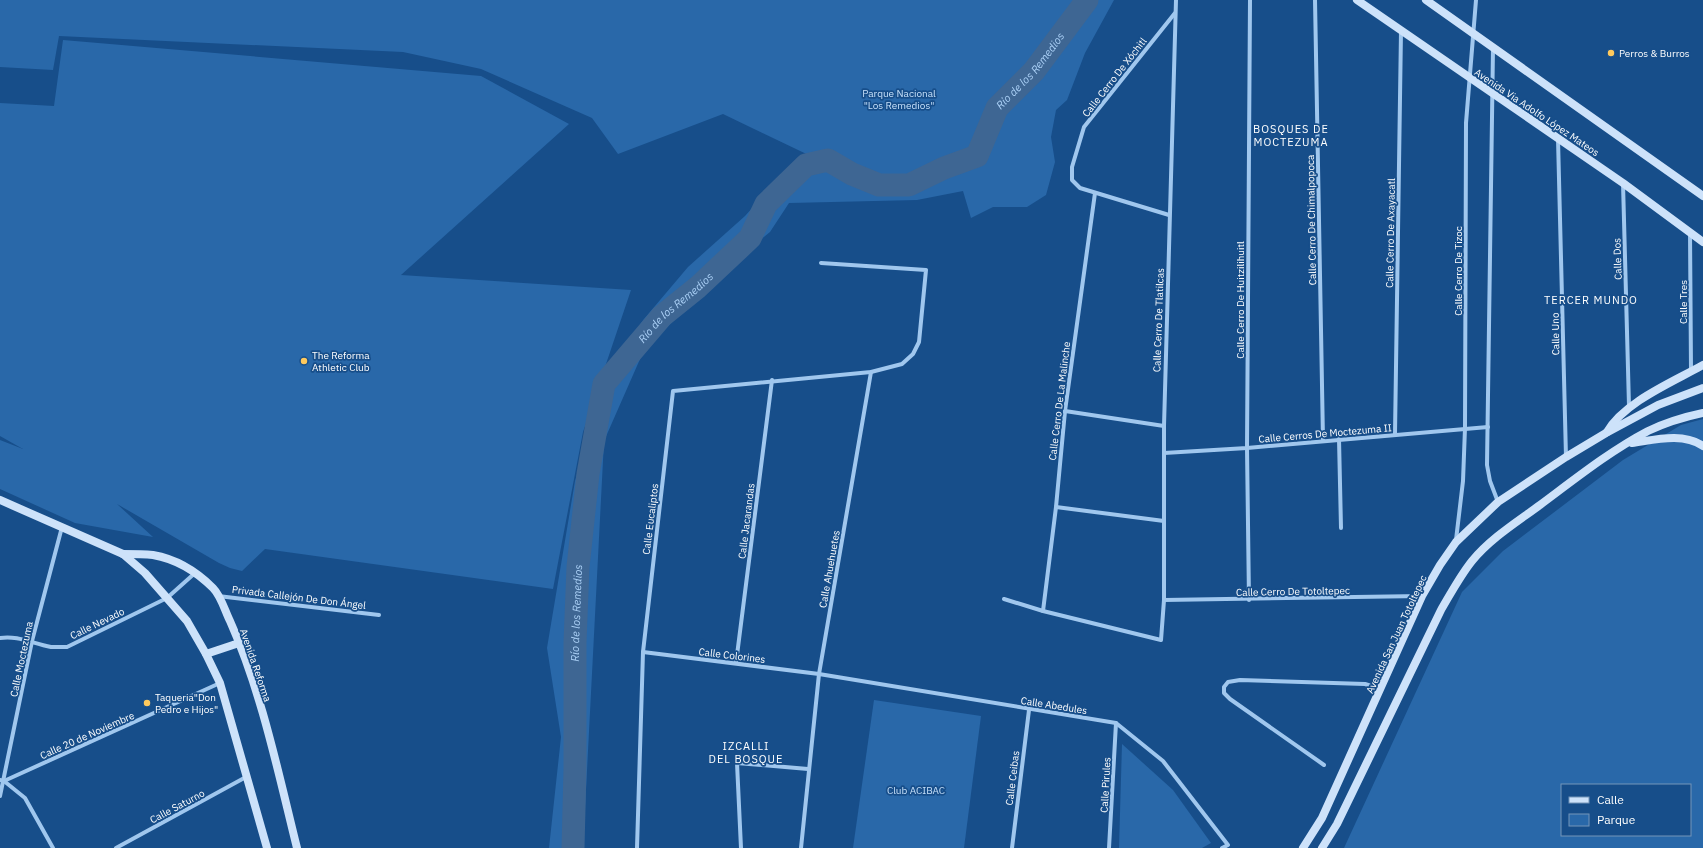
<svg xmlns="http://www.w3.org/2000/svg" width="1703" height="848" font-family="'IBM Plex Sans',sans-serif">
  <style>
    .green { fill: #2968a9; fill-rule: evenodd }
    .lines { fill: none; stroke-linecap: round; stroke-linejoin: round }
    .river { stroke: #3e6693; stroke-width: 23 }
    .street { stroke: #a0c7ee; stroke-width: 4 }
    .secondary { stroke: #cde2fa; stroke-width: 8 }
    .poi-dot { fill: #ffca5d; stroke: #174e8a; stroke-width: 1.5 }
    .labels { text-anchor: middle; stroke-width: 3.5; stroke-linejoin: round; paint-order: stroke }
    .poi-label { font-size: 10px; fill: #fff; stroke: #174e8a; text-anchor: start }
    .street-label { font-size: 10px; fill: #fff; stroke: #174e8a }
    .park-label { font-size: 10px; fill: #c6e0fa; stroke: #174e8a }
    .water-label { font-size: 11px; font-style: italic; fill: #abd0f6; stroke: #174e8a }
    .neighbourhood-label { font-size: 11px; letter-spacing: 1px; fill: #fff; stroke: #174e8a }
  </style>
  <rect width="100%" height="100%" fill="#174e8a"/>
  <!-- green -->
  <g class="green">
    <path d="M0 0H1114L1085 53 1067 100 1056 110 1051 137 1055 162 1046 195 1027 207H993L971 218 963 191 917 200 789 203 770 232 730 265 644 350 604 441 583 848H549L561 737 547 648 575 481 604 374 644 319 688 267 745 216 775 183 819 160 723 114 618 154 592 118 481 69 403 52 59 36 53 70 0 67Z"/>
    <path d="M63 40 481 76 569 124 401 275 631 290 583 432 553 589 265 549 242 571 230 568 219 563 117 504 153 537 75 523 0 489V440L23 449 0 436V103L54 106Z"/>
    <path d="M1703 419V848H1344L1462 592 1503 551 1623 460 1681 425ZM1562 785H1690V835H1562Z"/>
    <path d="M874 700 981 716 964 848H853Z"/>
    <path d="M1122 744 1173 790 1211 843 1202 848H1119Z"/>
  </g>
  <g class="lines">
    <!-- river -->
    <path class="river" id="s1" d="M573 848 575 769V642L578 567 588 474 604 384 662 316 698 287 750 238 766 204 806 165 828 160 852 174 879 185H909L944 168 977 156 997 108 1034 71 1087 0"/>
    <!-- street -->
    <g class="street">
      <path d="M1315 0 1323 440"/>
      <path d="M1493 48 1487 465 1490 481 1498 502"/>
      <path d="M1558 139 1566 457"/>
      <path d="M1623 183 1629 406"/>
      <path d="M1169 215 1080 188 1072 180V167L1084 127 1175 13"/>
      <path d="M1690 232 1691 371"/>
      <path d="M1065 411 1164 426"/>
      <path d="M1395 434 1401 31"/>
      <path d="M1339 439 1341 528"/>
      <path d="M1164 453 1247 448 1488 427"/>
      <path d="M1056 507 1164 521"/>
      <path d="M1456 540 1463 481 1465 428 1466 123 1476 0"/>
      <path d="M218 596 379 615"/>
      <path d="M1004 599 1043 611 1161 640 1164 600V426L1176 0"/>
      <path d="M1164 600 1422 596"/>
      <path d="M1249 600 1247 448 1250 0"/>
      <path d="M1043 611 1056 507 1065 411 1095 193"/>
      <path d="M0 638C18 635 33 644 51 647 56 647 62 647 67 647L167 598 195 573"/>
      <path d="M643 652 819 674 1116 723 1163 761 1228 845 1222 848"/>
      <path d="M736 663 772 380"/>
      <path d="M1324 765 1230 699 1224 693V687L1228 682 1240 680 1365 684 1381 689"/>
      <path d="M0 780 4 781 25 798 53 848"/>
      <path d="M4 781 220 683"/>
      <path d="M0 796 32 641 62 527"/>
      <path d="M116 848 246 777"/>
      <path d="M637 848 643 652 673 391 871 372 902 364 913 354 919 342 926 270 821 263"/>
      <path d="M741 848 737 763 808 769"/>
      <path d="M801 848 819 674 871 372"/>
      <path d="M1012 848 1029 710"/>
      <path d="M1109 848 1116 723"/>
    </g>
    <!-- secondary -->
    <g class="secondary">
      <path d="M1357 0 1623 183 1703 242"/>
      <path d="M1426 0 1703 196"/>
      <path d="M1607 432C1624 402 1673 382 1703 365"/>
      <path d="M1632 443C1654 440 1683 432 1703 446"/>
      <path d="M0 500 123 554 145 573 187 621 206 654 220 683 267 848"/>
      <path d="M123 554C133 554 143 554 153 555 176 559 197 572 213 588 221 596 225 611 230 621 262 693 278 772 297 848"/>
      <path d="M206 654 239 643"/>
      <path d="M1303 848 1322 818 1422 596 1440 565 1456 542 1498 502 1566 457 1606 433 1658 405 1703 388"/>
      <path d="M1322 848 1337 824 1441 610C1451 593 1460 576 1472 561 1491 538 1517 522 1540 505 1575 479 1610 451 1648 431 1665 423 1684 417 1703 413"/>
    </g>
  </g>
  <!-- markers -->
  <g class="poi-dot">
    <circle cx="1611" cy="53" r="4"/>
    <circle cx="304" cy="361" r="4"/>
    <circle cx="147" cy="703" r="4"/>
  </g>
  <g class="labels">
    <!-- poi labels -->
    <g class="poi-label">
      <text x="1619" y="57">Perros &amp; Burros</text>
      <text x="312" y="359">The Reforma<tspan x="312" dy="12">Athletic Club</tspan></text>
      <text x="155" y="701">Taqueria"Don<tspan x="155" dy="12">Pedro e Hijos"</tspan></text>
    </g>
    <!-- street labels -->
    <g class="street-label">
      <text transform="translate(1114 77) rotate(-52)" y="4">Calle Cerro De Xóchitl</text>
      <text transform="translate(1537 112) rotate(34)" y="4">Avenida Via Adolfo López Mateos</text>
      <text transform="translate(1311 220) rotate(-91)" y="4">Calle Cerro De Chimalpopoca</text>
      <text transform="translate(1390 233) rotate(-89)" y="4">Calle Cerro De Axayacatl</text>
      <text transform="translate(1617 259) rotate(-92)" y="4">Calle Dos</text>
      <text transform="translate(1458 271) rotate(-90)" y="4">Calle Cerro De Tizoc</text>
      <text transform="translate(1240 300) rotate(-90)" y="4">Calle Cerro De Huitzilihuitl</text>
      <text transform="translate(1683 302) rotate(-90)" y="4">Calle Tres</text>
      <text transform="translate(1158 320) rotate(-88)" y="4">Calle Cerro De Tlatilcas</text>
      <text transform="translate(1555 334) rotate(-91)" y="4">Calle Uno</text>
      <text transform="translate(1059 401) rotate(-83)" y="4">Calle Cerro De La Malinche</text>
      <text transform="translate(1325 433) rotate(-5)" y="4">Calle Cerros De Moctezuma II</text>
      <text transform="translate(650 519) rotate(-83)" y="4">Calle Eucaliptos</text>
      <text transform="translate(746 521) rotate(-83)" y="4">Calle Jacarandas</text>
      <text transform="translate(829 569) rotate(-80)" y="4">Calle Ahuehuetes</text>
      <text transform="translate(1293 591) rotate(-1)" y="4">Calle Cerro De Totoltepec</text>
      <text transform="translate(299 597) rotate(7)" y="4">Privada Callejón De Don Ángel</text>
      <text transform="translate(97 623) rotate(-26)" y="4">Calle Nevado</text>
      <text transform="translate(1396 634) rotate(-65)" y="4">Avenida San Juan Totoltepec</text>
      <text transform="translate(732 655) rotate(7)" y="4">Calle Colorines</text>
      <text transform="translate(21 659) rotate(-78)" y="4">Calle Moctezuma</text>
      <text transform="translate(256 665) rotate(71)" y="4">Avenida Reforma</text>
      <text transform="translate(1054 705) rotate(9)" y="4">Calle Abedules</text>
      <text transform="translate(87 735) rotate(-24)" y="4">Calle 20 de Noviembre</text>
      <text transform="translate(1012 778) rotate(-83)" y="4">Calle Ceibas</text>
      <text transform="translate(1105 785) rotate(-87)" y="4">Calle Pirules</text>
      <text transform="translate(177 806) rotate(-28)" y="4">Calle Saturno</text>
    </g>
    <!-- park labels -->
    <g class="park-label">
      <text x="899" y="97">Parque Nacional<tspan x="899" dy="12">"Los Remedios"</tspan></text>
      <text x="916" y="794">Club ACIBAC</text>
    </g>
    <!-- water labels -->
    <g class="water-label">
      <text dy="4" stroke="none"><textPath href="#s1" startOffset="1052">Río de los Remedios</textPath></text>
      <text dy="4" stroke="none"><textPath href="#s1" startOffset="571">Río de los Remedios</textPath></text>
      <text dy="4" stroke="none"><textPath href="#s1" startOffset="235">Río de los Remedios</textPath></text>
    </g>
    <!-- neighbourhood labels -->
    <g class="neighbourhood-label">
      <text x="1291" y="133">BOSQUES DE<tspan x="1291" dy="13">MOCTEZUMA</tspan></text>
      <text x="1591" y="304">TERCER MUNDO</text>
      <text x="746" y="750">IZCALLI<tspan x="746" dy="13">DEL BOSQUE</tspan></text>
    </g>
  </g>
  <!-- legend -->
  <rect x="1561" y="784" width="130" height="52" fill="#174e8a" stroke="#7495b9"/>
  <rect x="1569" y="797" width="20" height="6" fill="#cde2fa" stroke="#7495b9"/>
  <text x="1597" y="804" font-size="12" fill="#ffffff">Calle</text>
  <rect x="1569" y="814" width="20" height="12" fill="#2968a9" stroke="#7495b9"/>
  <text x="1597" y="824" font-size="12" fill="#ffffff">Parque</text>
</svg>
